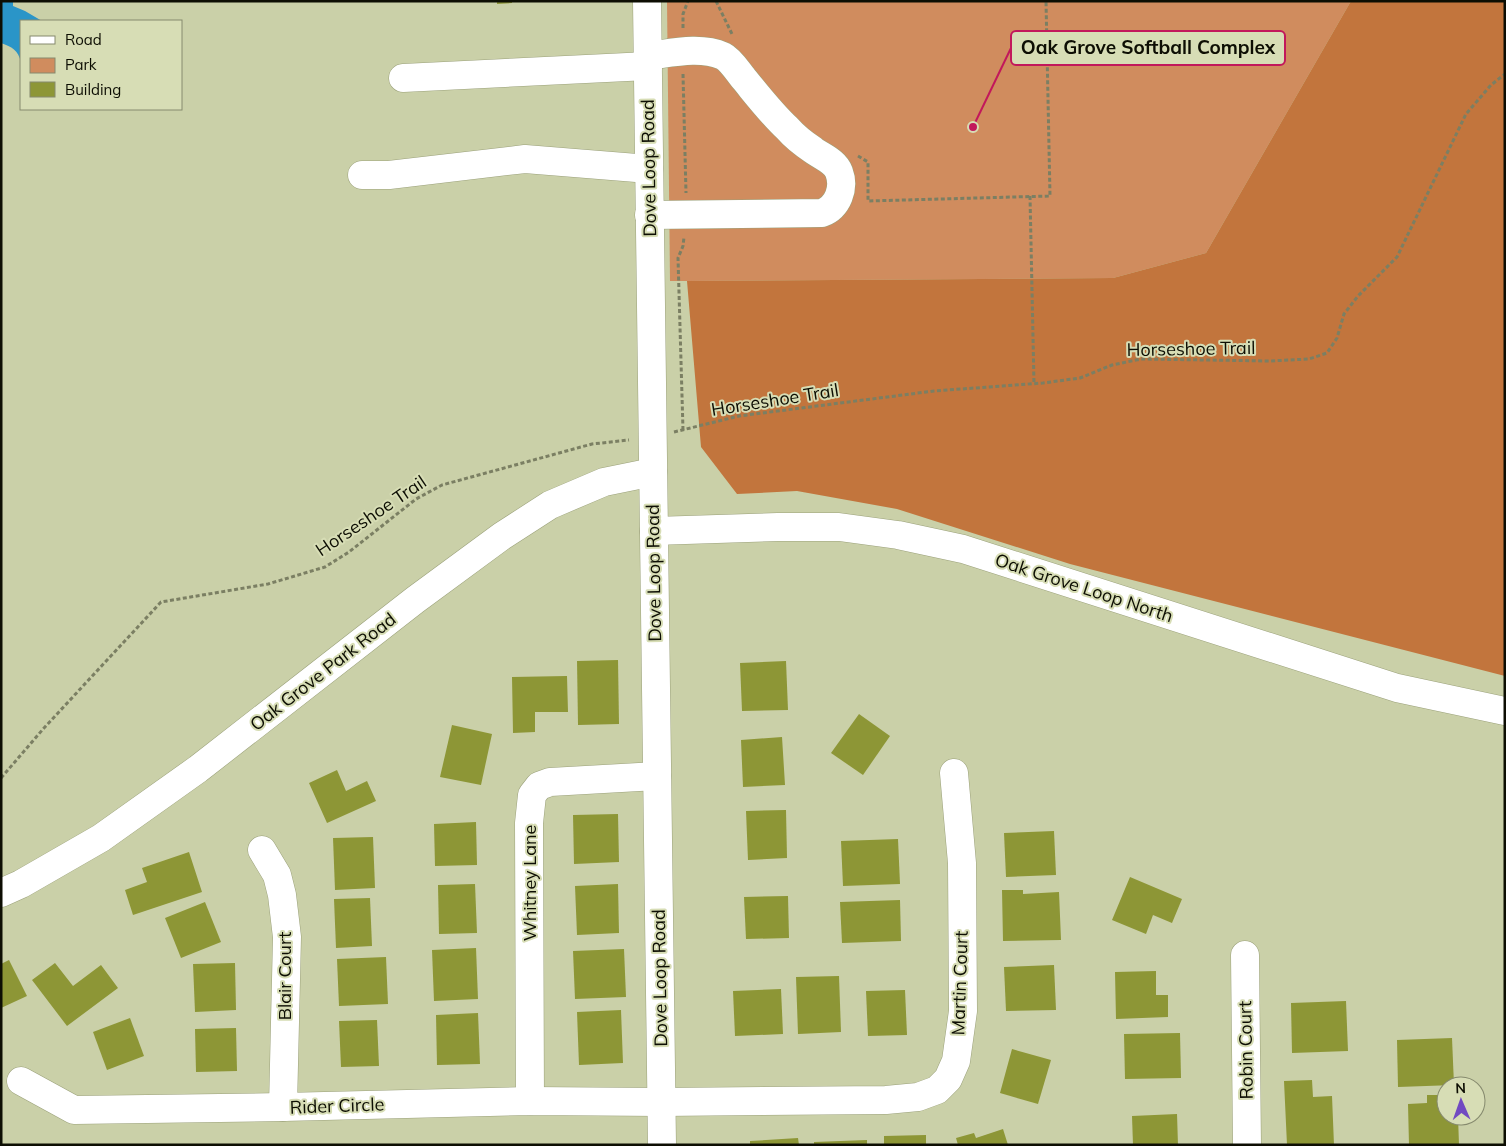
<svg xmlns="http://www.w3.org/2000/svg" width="1506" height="1146" font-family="Mulish,sans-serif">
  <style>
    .green { fill: #d08c5e }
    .forest { fill: #c2753d }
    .water { fill: #2a95c8 }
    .building { fill: #8d9636 }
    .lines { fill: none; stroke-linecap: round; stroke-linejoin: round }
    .minor-casing { stroke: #9ba17a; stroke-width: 29 }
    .path { stroke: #7b7f63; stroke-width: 3; stroke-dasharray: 4 2.5; stroke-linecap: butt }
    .minor { stroke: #fff; stroke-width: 28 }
    .labels { text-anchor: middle; stroke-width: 4; stroke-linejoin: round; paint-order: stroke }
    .street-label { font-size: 18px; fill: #0d0e03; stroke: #d7ddb5 }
    .leader { fill: none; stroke: #c2185b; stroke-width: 2 }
    .callout-dot { fill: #c2185b; stroke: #d7ddb5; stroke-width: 2 }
    .callout { fill: #d7ddb5; stroke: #c2185b; stroke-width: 2 }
    .callout-label { font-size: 19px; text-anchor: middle; font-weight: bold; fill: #0d0e03 }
  </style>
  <rect width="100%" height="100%" fill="#cad0a8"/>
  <!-- green -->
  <path class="green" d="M667 1H1351L1206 253 1113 278 687 281H670Z"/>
  <!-- forest -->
  <path class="forest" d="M1351 1H1505V676L1070 564 897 509 797 491 737 494 701 447 687 281 1113 278 1206 253Z"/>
  <!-- water -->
  <path class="water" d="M1 1H13V6L25 11 42 21H21V62C18 50 12 47 1 43Z"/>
  <!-- building -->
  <g class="building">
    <path d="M497 1H512V3L497 4Z"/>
    <path d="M618 660 619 724 578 725 577 661Z"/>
    <path d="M786 661 788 710 742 711 740 663Z"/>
    <path d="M567 676 568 712H535V732L513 733 512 677Z"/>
    <path d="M859 714 890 736 863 775 831 753Z"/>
    <path d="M452 725 492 734 481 785 440 777Z"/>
    <path d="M782 737 785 785 743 787 741 740Z"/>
    <path d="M337 770 346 791 367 781 376 801 327 823 309 783Z"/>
    <path d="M786 810 787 858 748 860 746 811Z"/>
    <path d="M618 814 619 862 574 864 573 815Z"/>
    <path d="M476 822 477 865 435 866 434 824Z"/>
    <path d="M1054 831 1056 875 1006 877 1004 833Z"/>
    <path d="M373 837 375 888 335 890 333 838Z"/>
    <path d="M898 839 900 884 843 886 841 841Z"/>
    <path d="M189 852 202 892 133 915 125 890 147 882 142 868Z"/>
    <path d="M1130 877 1182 899 1172 923 1153 915 1146 934 1112 920Z"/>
    <path d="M475 884 477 933 439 934 438 885Z"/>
    <path d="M618 884 619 933 577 935 575 886Z"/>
    <path d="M1002 890H1023V894L1059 892 1061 940 1003 941Z"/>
    <path d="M788 896 789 938 746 939 744 897Z"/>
    <path d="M370 898 372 946 336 948 334 899Z"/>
    <path d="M900 900 901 941 842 943 840 902Z"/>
    <path d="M205 902 221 942 181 958 165 918Z"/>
    <path d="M476 948 478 999 434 1001 432 950Z"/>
    <path d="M624 949 626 997 575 999 573 951Z"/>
    <path d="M386 957 388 1004 339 1006 337 959Z"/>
    <path d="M9 960 27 996 1 1008V964Z"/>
    <path d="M55 963 73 986 101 965 118 988 67 1026 32 980Z"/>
    <path d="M235 963 236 1010 195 1012 193 964Z"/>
    <path d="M1054 965 1056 1010 1006 1011 1004 967Z"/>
    <path d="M1156 971V995H1168V1017L1116 1019 1115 972Z"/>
    <path d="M839 976 841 1032 798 1034 796 977Z"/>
    <path d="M781 989 783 1034 735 1036 733 991Z"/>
    <path d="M905 990 907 1035 868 1036 866 991Z"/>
    <path d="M1346 1001 1348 1051 1292 1053 1291 1003Z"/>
    <path d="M621 1010 623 1063 579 1065 577 1012Z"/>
    <path d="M478 1013 480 1064 437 1065 436 1015Z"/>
    <path d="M130 1018 144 1056 107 1070 93 1032Z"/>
    <path d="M377 1020 379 1066 341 1067 339 1021Z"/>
    <path d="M236 1028 237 1071 196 1072 195 1029Z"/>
    <path d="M1180 1033 1181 1078 1125 1079 1124 1034Z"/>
    <path d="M1452 1038 1454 1085 1398 1087 1397 1040Z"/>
    <path d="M1012 1049 1051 1060 1038 1104 1000 1093Z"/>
    <path d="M1312 1080 1313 1097 1332 1096 1334 1145H1287L1284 1081Z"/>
    <path d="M1427 1095H1446V1116H1458L1459 1145H1409L1408 1104 1427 1103Z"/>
    <path d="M1177 1114 1178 1145H1133L1132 1116Z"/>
    <path d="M1003 1129 1008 1145H958L956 1138 974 1133 976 1138Z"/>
    <path d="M926 1135V1145H884V1136Z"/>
    <path d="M798 1138 799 1145H750V1141Z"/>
    <path d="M867 1140V1145H814V1142Z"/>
  </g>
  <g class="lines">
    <defs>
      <g id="minor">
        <path d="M647 1 662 1145"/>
        <path d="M648 56C672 53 700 46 723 56 731 60 738 72 744 79 758 96 771 113 787 128 794 136 804 144 813 150 822 157 835 161 839 172 845 188 838 207 822 213L649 215"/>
        <path d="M403 78 648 66"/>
        <path d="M362 175H389L525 159 649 169"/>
        <path d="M654 531 778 527H839L898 535 963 549 1397 688 1505 711"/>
        <path d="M262 850 277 875 282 895 287 937 283 1107"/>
        <path d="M1 893 21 884 101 838 198 769 415 600 502 536 550 505 604 482 653 472"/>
        <path d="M1245 955 1247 1145"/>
        <path d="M21 1081 74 1110 283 1107 530 1101 661 1102 886 1100 918 1097 937 1090 948 1079 956 1061 963 1011 962 863 954 773"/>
        <path d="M530 1101 529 823 532 795 539 786 550 782 657 776"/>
      </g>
    </defs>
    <!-- minor casing -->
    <use href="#minor" class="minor-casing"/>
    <!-- path -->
    <g class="path">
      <path d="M716 1 732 34"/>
      <path d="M683 28V14L688 1"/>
      <path d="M683 74 686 193"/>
      <path d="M858 156 868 162V201L1050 196 1046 1"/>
      <path d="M1030 196 1034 384"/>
      <path d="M683 430 678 258 683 246 684 237"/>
      <path d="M674 432 739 416 934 391 1043 383 1080 378 1112 365 1141 359 1270 361 1309 359 1327 353 1337 338 1344 314 1358 296 1397 257 1466 114 1491 85 1505 74"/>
      <path d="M1 778 44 728 161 602 268 584 325 567 349 552 416 499 442 485 592 444 629 440"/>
    </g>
    <!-- minor -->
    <use href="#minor" class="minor"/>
  </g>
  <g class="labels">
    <!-- street labels -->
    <g class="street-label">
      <text transform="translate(649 168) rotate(-91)" y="6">Dove Loop Road</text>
      <text transform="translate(1191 349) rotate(-1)" y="6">Horseshoe Trail</text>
      <text transform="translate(775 400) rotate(-9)" y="6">Horseshoe Trail</text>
      <text transform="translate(371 516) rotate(-34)" y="6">Horseshoe Trail</text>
      <text transform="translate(654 573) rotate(-91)" y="6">Dove Loop Road</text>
      <text transform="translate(1084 588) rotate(18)" y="6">Oak Grove Loop North</text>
      <text transform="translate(323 672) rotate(-38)" y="6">Oak Grove Park Road</text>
      <text transform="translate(530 883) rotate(-90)" y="6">Whitney Lane</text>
      <text transform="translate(285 976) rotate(-90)" y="6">Blair Court</text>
      <text transform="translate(660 978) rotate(-91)" y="6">Dove Loop Road</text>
      <text transform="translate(960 983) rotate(-88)" y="6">Martin Court</text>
      <text transform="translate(1246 1050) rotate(-91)" y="6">Robin Court</text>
      <text transform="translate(337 1106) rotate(-2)" y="6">Rider Circle</text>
    </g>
  </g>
  <!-- callouts -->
  <path class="leader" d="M973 127L1011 48"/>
  <circle class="callout-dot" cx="973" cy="127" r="5"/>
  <rect class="callout" x="1011" y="31" width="274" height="34" rx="5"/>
  <g class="callout-label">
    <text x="1148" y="54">Oak Grove Softball Complex</text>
  </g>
  <!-- border -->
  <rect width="1506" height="1146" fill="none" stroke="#0d0e03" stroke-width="5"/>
  <!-- legend -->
  <rect x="20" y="20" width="162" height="90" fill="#d7ddb5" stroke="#868a6e"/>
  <rect x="30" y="36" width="25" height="8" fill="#ffffff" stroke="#868a6e"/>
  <text x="65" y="45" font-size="15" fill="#0d0e03">Road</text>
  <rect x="30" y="58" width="25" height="15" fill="#d08c5e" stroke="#868a6e"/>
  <text x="65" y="70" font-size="15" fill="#0d0e03">Park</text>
  <rect x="30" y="82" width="25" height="15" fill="#8d9636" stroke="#868a6e"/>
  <text x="65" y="95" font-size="15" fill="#0d0e03">Building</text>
  <!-- north arrow -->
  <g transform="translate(1461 1101) rotate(358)"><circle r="24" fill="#d7ddb5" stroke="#868a6e"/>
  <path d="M0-4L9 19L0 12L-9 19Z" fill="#7149c1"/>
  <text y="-8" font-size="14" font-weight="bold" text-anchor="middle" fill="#0d0e03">N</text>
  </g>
</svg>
